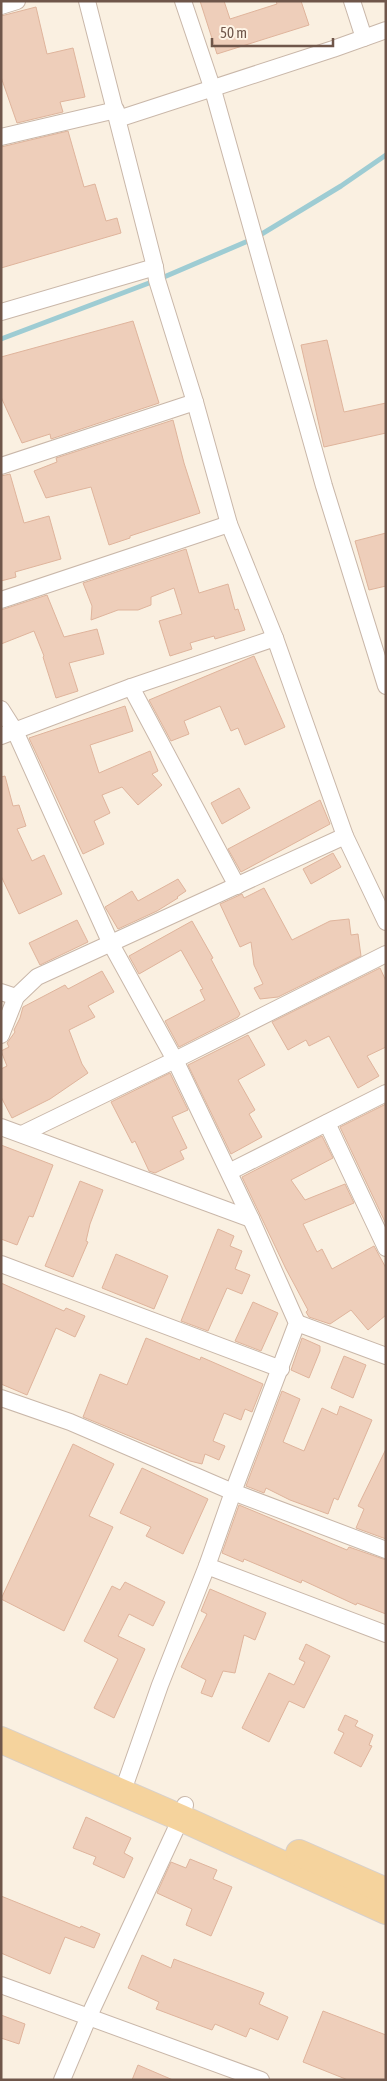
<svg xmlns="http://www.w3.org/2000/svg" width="387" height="2081" font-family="'Asap Condensed',sans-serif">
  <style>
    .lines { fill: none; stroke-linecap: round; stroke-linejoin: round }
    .stream { stroke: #9eccd3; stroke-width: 5 }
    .building { fill: #eeceba; stroke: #dfb49c }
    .minor-casing { stroke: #c9b7a9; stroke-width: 18 }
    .primary-casing { stroke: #d7d0cc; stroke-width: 28 }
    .minor { stroke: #fff; stroke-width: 16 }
    .primary { stroke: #f5d39d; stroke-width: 26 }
  </style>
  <rect width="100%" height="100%" fill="#faf0e1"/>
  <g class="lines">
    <!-- stream -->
    <path class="stream" d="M1 339 157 280 255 238 341 186 386 155"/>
  </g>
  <!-- building -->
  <g class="building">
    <path d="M200 1H224L230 19 277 4 276 1H301L309 25 217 54Z"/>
    <path d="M36 7 47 54 73 48 85 97 60 102 63 112 17 123 1 77V16Z"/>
    <path d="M68 131 84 187 95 184 106 221 117 218 121 233 1 268V147Z"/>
    <path d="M133 321 159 403 51 439 50 434 22 443 1 397V357Z"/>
    <path d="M327 340 344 412 386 403V433L324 447 301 345Z"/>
    <path d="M173 420 184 463 200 513 130 536V538L109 545 91 487 46 498 34 471 57 462 56 458Z"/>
    <path d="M10 474 24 523 49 516 61 559 15 572 16 577 1 581V476Z"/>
    <path d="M386 533V586L369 590 355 541Z"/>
    <path d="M186 549 199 593 228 584 235 610 238 609 245 630 215 639 214 636 190 643 192 649 170 656 159 621 182 614 174 588 151 597V605L138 610H118L91 620 92 606 83 583Z"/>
    <path d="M47 595 64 637 97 629 104 654 69 663 78 691 56 698 43 657 44 656 34 631 1 644V610Z"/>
    <path d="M254 656 285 727 245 745 238 728 231 731 220 706 184 721 189 734 171 741 149 700Z"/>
    <path d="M125 706 133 731 90 745 99 773 150 751 158 771 152 774 162 785 138 805 122 787 102 795 110 813 94 821 104 844 83 854 29 738Z"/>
    <path d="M5 776 13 806 19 805 26 826 17 829 32 861 44 855 62 894 19 914 1 876V777Z"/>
    <path d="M239 788 250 808 222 824 211 803Z"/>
    <path d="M320 800 330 824 241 872 228 849Z"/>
    <path d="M333 853 341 867 311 884 303 869Z"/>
    <path d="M178 879 186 891 177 897 178 898 157 911 118 929 105 907 132 891 138 901Z"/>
    <path d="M264 888 292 940 330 921 349 919 351 935 358 934 361 956 278 997 260 999 254 988 263 984 254 965 251 942 240 947 220 904 242 894 244 898Z"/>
    <path d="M77 920 88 942 40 965 29 943Z"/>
    <path d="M192 921 213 958 211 959 240 1014 238 1017 179 1047 165 1021 205 1000 200 990 203 989 181 950 139 974 129 956Z"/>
    <path d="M380 968 386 981V1047L367 1056 379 1076 358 1088 329 1036 309 1046 306 1040 288 1050 272 1022Z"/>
    <path d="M102 971 114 992 88 1006 95 1017 69 1030 82 1064 88 1073 50 1099 12 1118 1 1097V1069L7 1066 1 1051 9 1047 7 1043 15 1032 14 1030 20 1018 23 1007 65 985 68 989Z"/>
    <path d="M248 1035 265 1065 238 1080 255 1110 249 1114 262 1137 231 1154 188 1065Z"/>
    <path d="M170 1073 188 1110 172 1117 187 1148 180 1151 184 1159 155 1173 149 1171 135 1141 132 1143 111 1102Z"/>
    <path d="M386 1104V1224L340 1127Z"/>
    <path d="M322 1136 333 1158 291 1180 305 1200 345 1184 354 1203 303 1224 317 1252 322 1249 332 1269 374 1246 386 1268V1315L368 1330 351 1310 330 1324 309 1317 306 1312 308 1310 286 1269 242 1177Z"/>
    <path d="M1 1145 53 1165 33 1217 29 1216 17 1245 1 1239Z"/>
    <path d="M80 1181 103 1190 90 1224 86 1241 88 1242 73 1277 45 1266Z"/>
    <path d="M218 1229 234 1236 230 1246 242 1251 235 1269 250 1275 242 1294 227 1288 208 1331 181 1321Z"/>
    <path d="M116 1254 168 1276 154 1309 102 1288Z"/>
    <path d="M1 1283 64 1311 66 1308 85 1316 75 1337 56 1328 27 1395 1 1384Z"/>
    <path d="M253 1302 278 1313 261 1351 235 1341Z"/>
    <path d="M146 1338 200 1360 201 1357 263 1384 252 1412 245 1409 241 1420 224 1413 213 1441 225 1446 219 1460 205 1454 202 1464 190 1461 83 1417 100 1374 127 1385Z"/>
    <path d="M302 1338 320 1346V1351L309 1378 291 1370Z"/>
    <path d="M344 1356 366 1365 353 1398 331 1388Z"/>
    <path d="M282 1391 300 1399 283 1442 304 1451 322 1408 337 1415 340 1406 372 1420 338 1500 334 1498 328 1514 290 1500 266 1488 264 1493 246 1486Z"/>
    <path d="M73 1444 114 1464 89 1516 113 1527 64 1631 1 1599Z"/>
    <path d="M386 1449V1539L356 1528 364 1509 358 1506Z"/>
    <path d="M142 1468 208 1499 183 1554 146 1536 151 1527 120 1513Z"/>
    <path d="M239 1505 347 1550 349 1547 386 1560V1614L357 1603 356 1605 302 1580 301 1583 244 1559 243 1562 222 1553Z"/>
    <path d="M125 1582 165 1602 153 1626 129 1614 118 1636 145 1649 114 1718 94 1708 118 1659 84 1641 112 1586 120 1590Z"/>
    <path d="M210 1589 266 1613 255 1640 244 1635 235 1673 223 1671 212 1697 201 1693 206 1680 181 1667 207 1614 201 1611Z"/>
    <path d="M306 1644 330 1656 304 1708 289 1701 269 1742 242 1728 269 1673 294 1685 305 1662 299 1659Z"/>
    <path d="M345 1715 358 1721 355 1726 373 1735 369 1745 372 1746 361 1767 334 1753 344 1733 338 1730Z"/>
    <path d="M86 1817 131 1838 124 1853 133 1858 124 1878 93 1864 96 1857 73 1848Z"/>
    <path d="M190 1859 217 1870 213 1879 232 1887 211 1936 186 1925 192 1909 157 1893 171 1862 186 1868Z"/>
    <path d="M1 1896 80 1928 81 1926 100 1934 94 1948 65 1937 50 1974 1 1953Z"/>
    <path d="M142 1955 171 1968 174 1959 264 1993 259 2004 288 2017 278 2040 250 2028 246 2037 215 2024 212 2030 156 2009 159 2002 128 1988Z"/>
    <path d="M323 2011 386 2035V2080H348L303 2062Z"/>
    <path d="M1 2015 25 2024 19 2044 1 2038Z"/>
    <path d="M138 2065 173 2080H132Z"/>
  </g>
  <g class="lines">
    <defs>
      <g id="minor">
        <path d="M87 1 155 267 157 280 195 402 229 524 275 638 345 836 386 922"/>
        <path d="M183 1 213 90 324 486 386 686"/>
        <path d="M352 1 364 38"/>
        <path d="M1 6 17 1"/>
        <path d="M118 119 333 49 386 30"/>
        <path d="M1 137 116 110"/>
        <path d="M1 312 155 267"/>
        <path d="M1 466 195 402"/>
        <path d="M1 600 229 524"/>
        <path d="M131 687 237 886"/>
        <path d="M1 709 15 731 111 944 175 1060 251 1219 297 1323 233 1492 207 1566 160 1685 126 1782"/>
        <path d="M1 736 131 687 275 638"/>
        <path d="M1 992 16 997"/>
        <path d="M1 1035 16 997 37 977 345 836"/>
        <path d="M327 1123 386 1248"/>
        <path d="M1 1127 251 1219"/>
        <path d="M22 1134 175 1060 386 954"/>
        <path d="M229 1172 386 1093"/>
        <path d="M1 1264 281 1369"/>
        <path d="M297 1323 386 1356"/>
        <path d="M1 1398 70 1422 233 1492 386 1550"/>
        <path d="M207 1566 386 1634"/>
        <path d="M1 1985 261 2080"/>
        <path d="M62 2080 89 2016 181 1818 185 1805"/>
      </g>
      <g id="primary">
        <path d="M1 1740 181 1818 386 1911"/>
        <path d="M299 1853 386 1891"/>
      </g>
    </defs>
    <!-- minor casing -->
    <use href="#minor" class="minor-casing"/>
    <!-- primary casing -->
    <use href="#primary" class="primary-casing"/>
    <!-- minor -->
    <use href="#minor" class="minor"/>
    <!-- primary -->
    <use href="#primary" class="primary"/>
  </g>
  <!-- border -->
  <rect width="387" height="2081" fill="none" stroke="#6f564a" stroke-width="5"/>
  <!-- scale -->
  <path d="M212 38v8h121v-8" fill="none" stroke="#6f564a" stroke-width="2.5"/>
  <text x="220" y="38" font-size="15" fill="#6f564a" stroke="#fef4e6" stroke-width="4" paint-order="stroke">50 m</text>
</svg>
